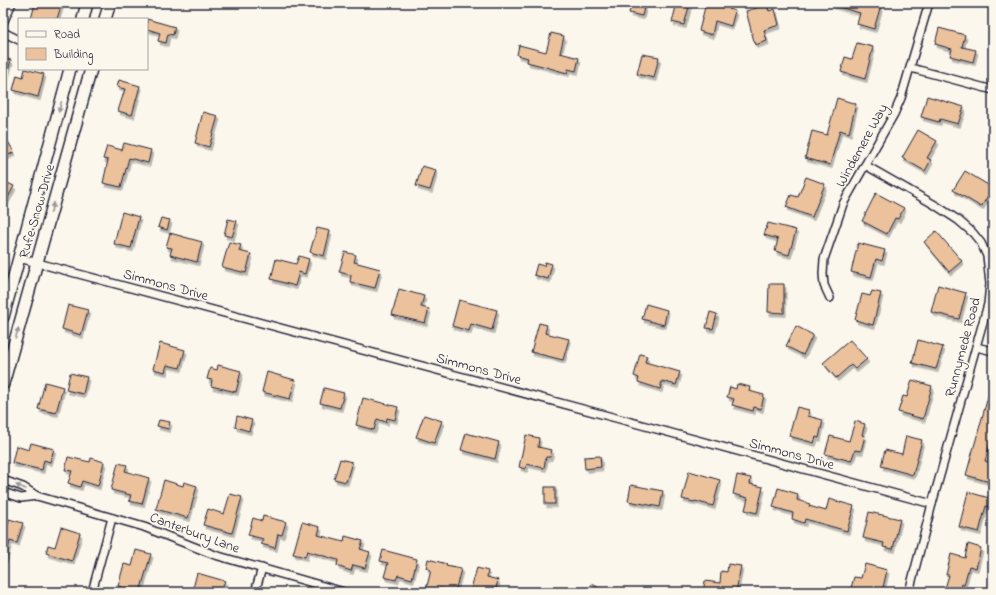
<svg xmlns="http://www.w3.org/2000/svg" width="996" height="595" font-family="'Indie Flower',sans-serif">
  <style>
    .building { fill: #ebc29b; stroke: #22223b; filter: url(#shadow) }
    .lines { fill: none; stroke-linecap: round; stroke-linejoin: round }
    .minor-casing { stroke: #22223b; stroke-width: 10 }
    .secondary-casing { stroke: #22223b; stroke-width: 14 }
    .minor { stroke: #fbf7ec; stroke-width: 7 }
    .secondary { stroke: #fbf7ec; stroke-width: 11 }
    .oneway { fill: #99979c }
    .labels { text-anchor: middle; stroke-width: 3.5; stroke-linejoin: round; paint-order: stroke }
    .street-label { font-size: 14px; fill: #22223b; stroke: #fbf7ec }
  </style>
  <defs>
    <filter id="shadow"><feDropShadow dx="2" dy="3.5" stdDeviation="0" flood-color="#0004"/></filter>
  </defs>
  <rect width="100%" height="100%" fill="#fbf7ec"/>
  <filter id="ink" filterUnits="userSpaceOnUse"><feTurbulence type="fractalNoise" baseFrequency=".025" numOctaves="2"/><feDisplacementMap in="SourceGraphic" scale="8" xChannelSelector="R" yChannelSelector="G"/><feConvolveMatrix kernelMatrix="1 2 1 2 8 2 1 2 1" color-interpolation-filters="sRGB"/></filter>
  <g filter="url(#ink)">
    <!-- building -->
    <g class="building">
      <path d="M48 3H62L57 19H31L35 4 47 7Z"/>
      <path d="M632 3H645L642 16 629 13Z"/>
      <path d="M677 3H690L684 25 672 22Z"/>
      <path d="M706 3H730L729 9 735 11 731 26 715 21 712 35 699 31Z"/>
      <path d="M833 3H873L881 5 874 29 857 24 860 13 832 5Z"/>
      <path d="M767 5 769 11 775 9 779 25 764 30 767 41 755 45 746 11Z"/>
      <path d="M147 19 175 27 173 35 168 34 166 43 158 41 160 33 147 29Z"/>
      <path d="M939 28 965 35 962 47 976 50 973 62 950 56 952 49 935 44Z"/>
      <path d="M551 33 564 36 560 53 579 58 576 71 568 69 567 73 546 67 527 62 528 58 517 55 519 45 546 52Z"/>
      <path d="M857 43 873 47 865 79 841 72 845 57 852 59Z"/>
      <path d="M642 54 659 57 654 78 637 74Z"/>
      <path d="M3 58 11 60 5 80H3Z"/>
      <path d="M25 69 44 74 38 97 13 90 17 75 23 77Z"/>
      <path d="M119 80 140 86 132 115 118 111 125 89 117 87Z"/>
      <path d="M927 96 964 107 958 124 940 119 939 122 921 117Z"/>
      <path d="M837 98 856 104 849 133 840 130 830 165 805 158 812 131 827 135Z"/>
      <path d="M203 112 218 116 209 147 195 143Z"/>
      <path d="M918 130 937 141 927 158 931 160 925 171 902 158Z"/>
      <path d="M3 133 14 152 3 158Z"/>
      <path d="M124 143 151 150 148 163 129 158 121 187 103 183 108 160 103 159 107 146 122 150Z"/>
      <path d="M422 166 436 170 430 190 416 186Z"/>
      <path d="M965 171 993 188 981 207 953 190Z"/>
      <path d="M806 177 825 184 812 217 786 207 791 195 798 197Z"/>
      <path d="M3 181 14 186 3 207Z"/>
      <path d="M876 193 904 208 898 219 895 218 887 234 862 221Z"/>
      <path d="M122 212 139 217 131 248 114 244Z"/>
      <path d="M161 218 170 220 167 230 158 227Z"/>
      <path d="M228 219 237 221 232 237 224 235Z"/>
      <path d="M768 223 796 230 789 255 775 251 778 239 764 235Z"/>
      <path d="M317 228 330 231 324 256 310 252Z"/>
      <path d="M936 231 962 261 949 272 924 242Z"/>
      <path d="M170 233 202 242 197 262 170 255 172 248 166 247Z"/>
      <path d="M229 242 241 245 239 251 251 254 246 273 222 267Z"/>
      <path d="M858 243 885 250 882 261 876 259 871 277 851 272Z"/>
      <path d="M345 252 356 255 354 262 380 269 375 288 350 282 351 275 339 272Z"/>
      <path d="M299 256 309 259 305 274 299 272 295 286 271 279 276 259 296 264Z"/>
      <path d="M545 262 552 264 548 279 534 275 537 264 544 266Z"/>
      <path d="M769 284H784V313L768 312Z"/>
      <path d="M938 285 966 293 959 319 931 312Z"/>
      <path d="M399 289 424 296 421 307 429 309 425 323 392 315Z"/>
      <path d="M872 291 881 293 873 325 855 320 862 294 870 296Z"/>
      <path d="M459 300 497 310 492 330 471 324 469 331 452 326Z"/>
      <path d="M646 304 667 310 664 325 642 319Z"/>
      <path d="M68 305 88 310 81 335 62 329Z"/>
      <path d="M710 312 717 314 713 329 706 328Z"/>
      <path d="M539 323 547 325 545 333 569 339 563 360 531 352Z"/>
      <path d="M796 326 813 335 803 355 786 346Z"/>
      <path d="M850 340 867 359 855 369 851 365 836 378 823 363Z"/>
      <path d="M918 340 943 347 936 369 912 363Z"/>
      <path d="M160 343 185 350 180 368 167 365 165 372 153 369Z"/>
      <path d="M640 354 647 356 645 362 680 372 676 385 662 381 660 389 638 382 639 378 634 376Z"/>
      <path d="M218 365 241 371 236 392 211 386 212 380 207 379 210 368 217 370Z"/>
      <path d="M267 372 295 380 290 399 262 392Z"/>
      <path d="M70 373 87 377 83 394 66 390Z"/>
      <path d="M912 380 932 386 923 419 898 412 903 396 907 397Z"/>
      <path d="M45 382 63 387 56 413 38 409Z"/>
      <path d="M737 384 750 387 749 391 764 395 761 409 754 407 753 411 732 405 734 399 727 397 730 387 736 389Z"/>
      <path d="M991 386H993V437H992L985 461 993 464V483L966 475Z"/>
      <path d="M324 388 344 393 340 408 320 403Z"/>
      <path d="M363 398 398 407 395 420 387 418 386 422 377 419 374 430 356 425Z"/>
      <path d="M797 407 809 410 808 416 823 420 819 438 816 437 814 443 789 436Z"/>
      <path d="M424 415 442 421 434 443 416 437Z"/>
      <path d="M237 416 252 420 249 431 235 427Z"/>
      <path d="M159 420 170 422 168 429 157 426Z"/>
      <path d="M855 421 865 424 862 435 865 436 861 451 855 450 851 461 825 454 830 436 849 441Z"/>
      <path d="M466 433 499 442 495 459 461 450Z"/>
      <path d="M526 435 539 438 538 447 552 450 550 457H546L544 468 527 464 525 469 519 467Z"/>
      <path d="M906 436 922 440 913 475 881 466 885 450 902 454Z"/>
      <path d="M31 443 54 449 50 462 44 460 42 470 12 463 16 446 29 450Z"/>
      <path d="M600 456 601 467 585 469 584 457Z"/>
      <path d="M68 457 90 462 91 458 104 462 98 486 82 481 80 487 68 483 72 471 65 470Z"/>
      <path d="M340 459 352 462 346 482 334 479Z"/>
      <path d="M118 463 127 465 125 471 149 478 142 504 129 501 131 495 111 490Z"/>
      <path d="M689 471 720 480 713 506 695 501 694 502 682 499Z"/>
      <path d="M737 475 751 478 750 484 763 487 757 513 745 510 748 498 733 494Z"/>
      <path d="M164 480 183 486 184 482 197 486 188 518 156 509Z"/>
      <path d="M631 485 663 491 660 507 628 501Z"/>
      <rect x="545" y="487" width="10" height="17"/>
      <path d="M778 488 798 494 797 500 810 504 809 506 826 511 829 499 854 506 847 531 805 519 804 523 792 519 793 513 773 507Z"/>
      <path d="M968 492 993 499 992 507 986 506 979 532 959 527Z"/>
      <path d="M230 494 242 497 232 533 203 525 208 509 224 514Z"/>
      <path d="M869 512 900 519 893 549 883 547 884 543 863 538Z"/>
      <path d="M263 516 286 522 282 535 278 534 275 548 261 544 263 539 248 535 253 518 262 521Z"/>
      <path d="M9 519 23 523 17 543 10 541 5 560H3V524L8 525Z"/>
      <path d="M302 522 320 527 318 535 344 542 345 536 363 541 360 549 370 552 365 568 353 565 351 571 337 566 338 560 307 551 305 557 293 554Z"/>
      <path d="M61 527 80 533 72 561 46 553 48 545 55 547Z"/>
      <path d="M968 544 981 548 976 568 969 566 964 585 962 584 960 592H944L949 575H946L951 554 965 558Z"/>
      <path d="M136 550 151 554 140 592 118 586 124 564 132 566Z"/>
      <path d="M383 550 417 559 412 579 398 575 396 580 384 577 388 563 380 561Z"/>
      <path d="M428 559 447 564 446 566 461 569 455 592 440 588 439 592H434L426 590 431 570 426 568Z"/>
      <path d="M728 564 741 566 736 592H703L705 581 720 583 721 571 727 572Z"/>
      <path d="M865 564 887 570 882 592H868L851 588 854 577 861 578Z"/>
      <path d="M477 568 488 571 487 577 498 580 495 592H470Z"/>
      <path d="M197 573 225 581 223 586 236 590V592H192Z"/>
      <path d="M592 584 607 592H587Z"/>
    </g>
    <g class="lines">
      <defs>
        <g id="minor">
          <path d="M3 23 12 3"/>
          <path d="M3 32 19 40"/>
          <path d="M911 68 993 90"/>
          <path d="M865 165 935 205 958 220 973 233 981 243 987 256 990 284 988 304 932 504 909 592"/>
          <path d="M19 258 616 418 932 504"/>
          <path d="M830 298 824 285 823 274 824 259 839 216 843 204 894 114 901 98 929 3"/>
          <path d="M976 347 993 351"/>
          <path d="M3 480 23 487 37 496 144 527 215 555 344 592"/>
          <path d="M3 492 21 498 37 496"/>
          <path d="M92 592 112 518"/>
          <path d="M255 592 262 568"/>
        </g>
        <g id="secondary">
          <path d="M83 19 87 3"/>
          <path d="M105 19 110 3"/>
          <path d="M3 317 70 69"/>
          <path d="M3 384 91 69"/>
        </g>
      </defs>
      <!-- minor casing -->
      <use href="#minor" class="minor-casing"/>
      <!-- secondary casing -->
      <use href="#secondary" class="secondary-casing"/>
      <!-- minor -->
      <use href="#minor" class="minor"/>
      <!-- secondary -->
      <use href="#secondary" class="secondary"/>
    </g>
    <!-- one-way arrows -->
    <defs><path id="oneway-solid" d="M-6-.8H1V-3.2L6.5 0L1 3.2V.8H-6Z"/></defs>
    <g class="oneway">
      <use href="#oneway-solid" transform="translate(60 107) rotate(105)"/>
      <use href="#oneway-solid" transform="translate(52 208) rotate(-74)"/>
      <use href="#oneway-solid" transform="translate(17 333) rotate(-74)"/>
      <use href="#oneway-solid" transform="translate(21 487) rotate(-157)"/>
    </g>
  </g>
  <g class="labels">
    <!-- street labels -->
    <g class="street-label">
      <text transform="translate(861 145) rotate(-61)" y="5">Windemere Way</text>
      <text transform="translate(36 211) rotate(-74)" y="5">Rufe Snow Drive</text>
      <text transform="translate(166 284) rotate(15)" y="5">Simmons Drive</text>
      <text transform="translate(962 347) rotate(-75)" y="5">Runnymede Road</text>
      <text transform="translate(479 368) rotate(15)" y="5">Simmons Drive</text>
      <text transform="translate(792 453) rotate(15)" y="5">Simmons Drive</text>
      <text transform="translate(195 532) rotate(20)" y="5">Canterbury Lane</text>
    </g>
  </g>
  <!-- margin -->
  <rect width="996" height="595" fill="none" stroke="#fbf7ec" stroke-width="16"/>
  <rect x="8" y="8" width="980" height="579" fill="none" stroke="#22223b" stroke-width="1.5" filter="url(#ink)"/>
  <!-- legend -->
  <rect x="18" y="18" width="130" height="52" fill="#fbf7ec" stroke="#a4a2a5"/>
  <rect x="26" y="31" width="20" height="6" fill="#fbf7ec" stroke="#a4a2a5"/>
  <text x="54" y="38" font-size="12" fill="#22223b">Road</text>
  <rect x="26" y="48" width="20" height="12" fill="#ebc29b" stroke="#a4a2a5"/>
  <text x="54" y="58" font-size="12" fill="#22223b">Building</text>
</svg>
